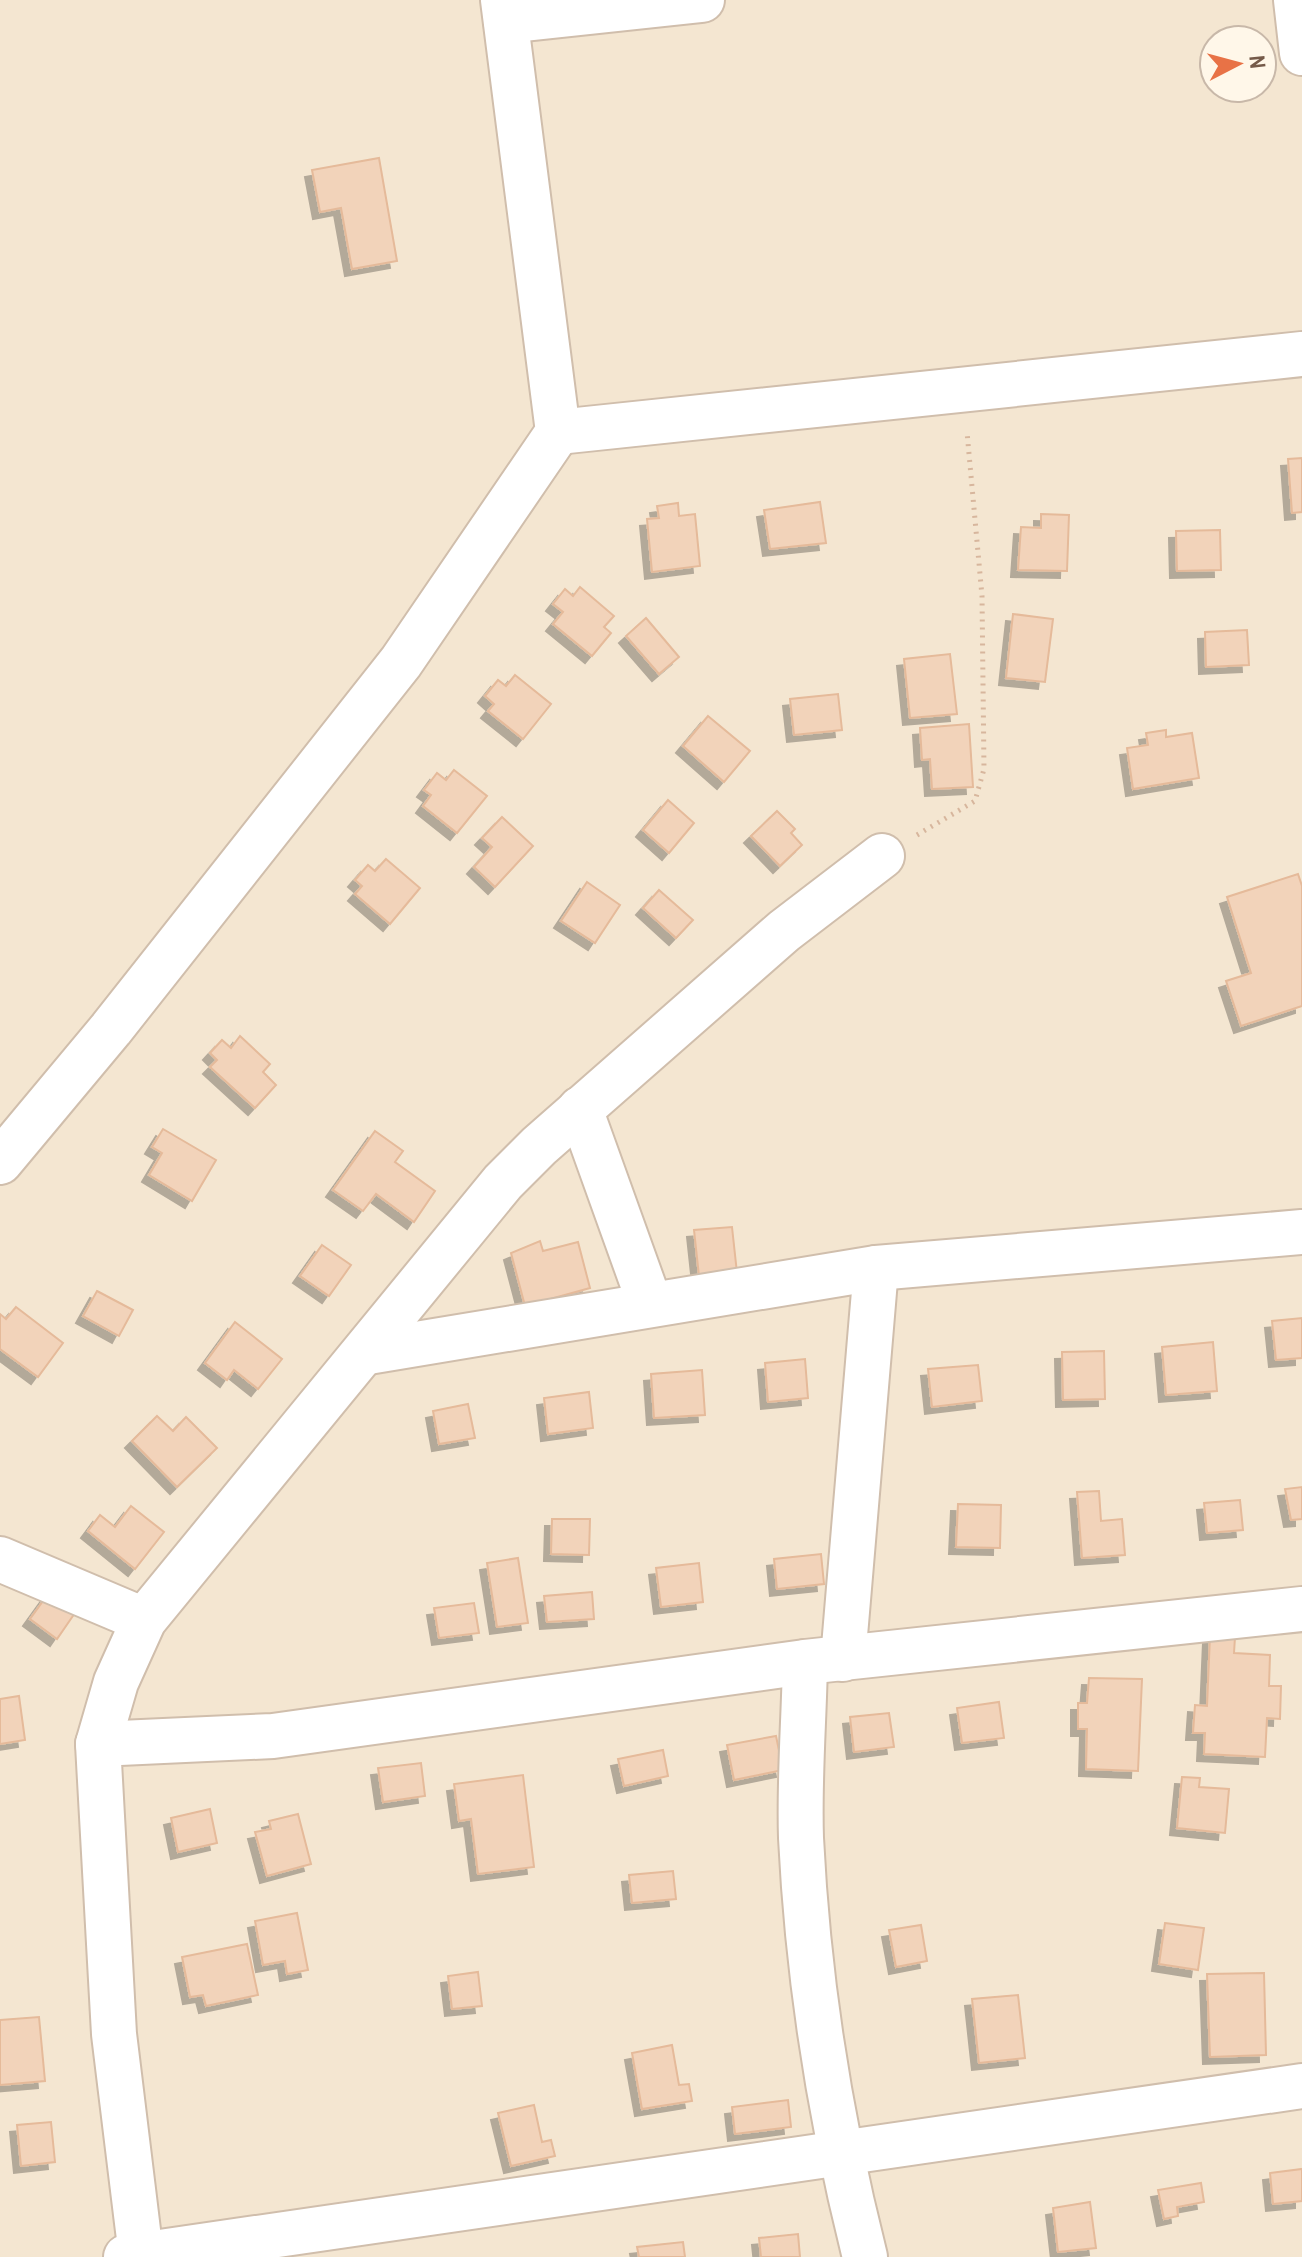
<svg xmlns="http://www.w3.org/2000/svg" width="1302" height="2257" font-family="'Archivo Narrow',sans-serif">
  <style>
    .residential { fill: #f4e6d1; fill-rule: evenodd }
    .building { fill: #f2d3ba; stroke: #e5ba9a; stroke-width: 2; filter: url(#shadow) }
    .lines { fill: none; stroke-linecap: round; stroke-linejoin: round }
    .minor-casing { stroke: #d0beac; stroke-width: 48 }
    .path { stroke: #d7b69d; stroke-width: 5; stroke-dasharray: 2 6; stroke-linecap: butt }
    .minor { stroke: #fff; stroke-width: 44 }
  </style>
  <defs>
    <filter id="shadow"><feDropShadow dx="-7" dy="7" stdDeviation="0" flood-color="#0004"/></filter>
  </defs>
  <rect width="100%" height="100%" fill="#fcf4e3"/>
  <!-- residential -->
  <path class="residential" d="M0 0H1302V2257H0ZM1214 40H1262V88H1214Z"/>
  <!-- building -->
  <g class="building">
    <path d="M379 158 397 261 352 269 341 208 320 212 312 170Z"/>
    <path d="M1302 458V512L1292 513 1288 459Z"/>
    <path d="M820 502 826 543 770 549 764 510Z"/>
    <path d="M678 503 679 516 695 514 700 566 652 572 647 519 659 518 657 506Z"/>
    <path d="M1041 514 1069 515 1067 571 1018 570 1021 527 1041 528Z"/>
    <path d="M1220 530 1221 570 1177 571 1176 531Z"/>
    <path d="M580 587 614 616 604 627 611 633 592 656 553 624 563 612 553 604 565 589 573 596Z"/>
    <path d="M1013 614 1053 619 1045 682 1006 678Z"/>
    <path d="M646 618 679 657 659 674 626 636Z"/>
    <path d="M1247 630 1249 665 1206 667 1205 632Z"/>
    <path d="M950 654 957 714 910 718 904 659Z"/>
    <path d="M515 675 551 704 523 739 488 711 494 704 485 696 498 680 506 686Z"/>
    <path d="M838 694 842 730 794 735 790 699Z"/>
    <path d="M708 716 750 751 724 782 683 746Z"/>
    <path d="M969 724 973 787 932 789 930 759 922 760 920 728Z"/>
    <path d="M1166 730V737L1192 733 1199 778 1133 789 1127 748 1148 745 1146 733Z"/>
    <path d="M454 770 487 796 457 833 423 806 431 795 424 790 437 773 446 780Z"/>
    <path d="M668 800 694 823 669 853 643 830Z"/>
    <path d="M777 811 795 829 791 833 802 845 780 866 751 836Z"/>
    <path d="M502 817 533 846 495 887 474 867 492 847 482 838Z"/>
    <path d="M386 859 420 888 390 924 355 894 362 886 355 880 368 865 375 871Z"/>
    <path d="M1298 874 1302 886V1006L1241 1026 1226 981 1251 973 1227 897Z"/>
    <path d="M587 882 620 905 595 943 561 921Z"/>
    <path d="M659 890 693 920 676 938 643 908Z"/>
    <path d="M240 1036 270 1064 263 1072 276 1085 255 1108 210 1067 217 1060 210 1053 222 1040 231 1048Z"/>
    <path d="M163 1129 216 1160 192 1201 149 1175 162 1153 152 1147Z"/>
    <path d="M375 1131 403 1151 395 1162 435 1191 414 1222 376 1194 363 1211 333 1190Z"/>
    <path d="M732 1227 737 1273 699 1276 694 1230Z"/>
    <path d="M540 1241 543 1251 578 1242 590 1288 525 1306 511 1253Z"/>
    <path d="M322 1245 351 1265 329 1296 300 1276Z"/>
    <path d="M97 1291 133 1310 119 1336 83 1316Z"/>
    <path d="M16 1307 63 1343 38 1377 0 1349V1314L6 1319Z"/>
    <path d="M1302 1318V1358L1276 1360 1272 1321Z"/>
    <path d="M235 1322 282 1359 258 1389 234 1370 227 1380 205 1363Z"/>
    <path d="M1213 1342 1217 1391 1166 1395 1162 1347Z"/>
    <path d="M1104 1351 1105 1399 1063 1400 1062 1352Z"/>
    <path d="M805 1359 808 1398 768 1402 765 1363Z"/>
    <path d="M978 1365 982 1401 932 1407 928 1369Z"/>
    <path d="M702 1370 705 1415 654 1418 651 1374Z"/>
    <path d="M589 1392 593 1428 548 1434 544 1398Z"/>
    <path d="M468 1404 475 1438 439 1444 433 1411Z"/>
    <path d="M157 1416 173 1431 186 1417 217 1448 177 1487 132 1441Z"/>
    <path d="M1302 1487V1519L1291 1520 1285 1489Z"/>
    <path d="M1099 1491 1101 1521 1122 1519 1125 1555 1082 1558 1077 1492Z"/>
    <path d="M1240 1500 1243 1530 1207 1533 1204 1503Z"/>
    <path d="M958 1504 1001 1505 1000 1548 956 1547Z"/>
    <path d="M131 1506 164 1532 135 1569 88 1531 100 1515 115 1527Z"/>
    <path d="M552 1519H590L589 1555 551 1554Z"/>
    <path d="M821 1554 824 1584 777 1589 774 1559Z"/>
    <path d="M518 1558 528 1623 497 1627 487 1563Z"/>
    <path d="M699 1563 703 1602 661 1607 656 1568Z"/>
    <path d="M51 1590 77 1610 57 1639 30 1619Z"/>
    <path d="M592 1592 594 1619 547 1622 544 1596Z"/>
    <path d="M474 1603 479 1633 439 1638 434 1608Z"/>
    <path d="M1210 1636 1235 1637 1234 1653 1270 1655 1269 1686H1281L1280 1719 1267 1718 1265 1757 1204 1754 1205 1733H1193L1195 1705 1207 1706Z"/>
    <path d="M1089 1678 1142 1679 1138 1771 1086 1769 1087 1729H1078V1703H1087Z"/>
    <path d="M19 1696 25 1740 0 1744V1699Z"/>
    <path d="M999 1702 1004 1738 962 1743 957 1708Z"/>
    <path d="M889 1713 894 1747 854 1752 850 1717Z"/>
    <path d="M776 1736 783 1770 734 1780 727 1745Z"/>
    <path d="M663 1750 668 1776 624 1786 618 1759Z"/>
    <path d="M421 1763 425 1796 383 1802 378 1768Z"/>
    <path d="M523 1775 534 1867 478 1874 471 1819 459 1821 454 1784Z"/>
    <path d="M1182 1777 1200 1778 1199 1787 1229 1789 1225 1833 1177 1828Z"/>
    <path d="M210 1809 217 1843 178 1852 171 1818Z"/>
    <path d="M298 1814 311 1864 267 1876 255 1832 271 1829 269 1821Z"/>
    <path d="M673 1871 676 1899 632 1903 629 1875Z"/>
    <path d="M297 1913 308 1970 287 1974 285 1961 263 1965 255 1921Z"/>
    <path d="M1165 1923 1204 1928 1198 1970 1159 1964Z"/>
    <path d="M921 1925 927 1961 896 1967 889 1930Z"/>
    <path d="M247 1944 258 1995 206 2006 203 1995 190 1997 182 1957Z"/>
    <path d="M478 1972 482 2006 452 2009 448 1976Z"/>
    <path d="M1264 1973 1266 2055 1210 2057 1207 1974Z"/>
    <path d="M1018 1995 1025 2058 979 2063 972 1999Z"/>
    <path d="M39 2017 45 2081 0 2085V2020Z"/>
    <path d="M672 2045 679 2085 689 2084 692 2101 642 2109 632 2053Z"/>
    <path d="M788 2100 791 2127 735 2134 732 2107Z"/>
    <path d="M534 2105 542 2142 551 2140 555 2156 511 2166 498 2113Z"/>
    <path d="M51 2122 55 2162 21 2166 17 2125Z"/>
    <path d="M1302 2169V2201L1273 2204 1270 2173Z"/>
    <path d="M1201 2183 1204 2202 1177 2207 1178 2216 1164 2219 1158 2190Z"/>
    <path d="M1090 2202 1096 2248 1058 2252 1053 2208Z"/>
    <path d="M798 2234 800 2257H761L759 2238Z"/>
    <path d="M683 2242 685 2257H639L637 2247Z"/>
  </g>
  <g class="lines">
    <defs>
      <g id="minor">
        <path d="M1296 0 1302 53"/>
        <path d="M506 21 702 0"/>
        <path d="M558 432 1302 354"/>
        <path d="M580 1109 650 1304"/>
        <path d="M0 1162 111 1029 401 662 558 432 503 0"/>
        <path d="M368 1352 876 1268 1302 1232"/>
        <path d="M0 1559 144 1620"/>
        <path d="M843 1659 876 1268"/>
        <path d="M805 1662C804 1720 799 1780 801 1838 808 1981 830 2119 865 2257"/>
        <path d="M98 1744 116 1682 144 1620 503 1182 539 1146 784 931 882 856"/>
        <path d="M141 2255 114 2034 98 1744 273 1736 805 1662 1302 1609"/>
        <path d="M126 2257 1302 2086"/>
      </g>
    </defs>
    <!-- minor casing -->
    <use href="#minor" class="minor-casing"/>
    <!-- path -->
    <path class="path" d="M917 835 975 801 984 769 982 596 967 432"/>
    <!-- minor -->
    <use href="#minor" class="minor"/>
  </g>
  <!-- north arrow -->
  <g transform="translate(1238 64) rotate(84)"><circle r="38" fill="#fff7e9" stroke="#c8b8a9" stroke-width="2"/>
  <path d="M0-6L14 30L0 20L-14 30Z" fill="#e87246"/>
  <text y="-12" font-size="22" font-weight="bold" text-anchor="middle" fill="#755a49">N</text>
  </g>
</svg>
